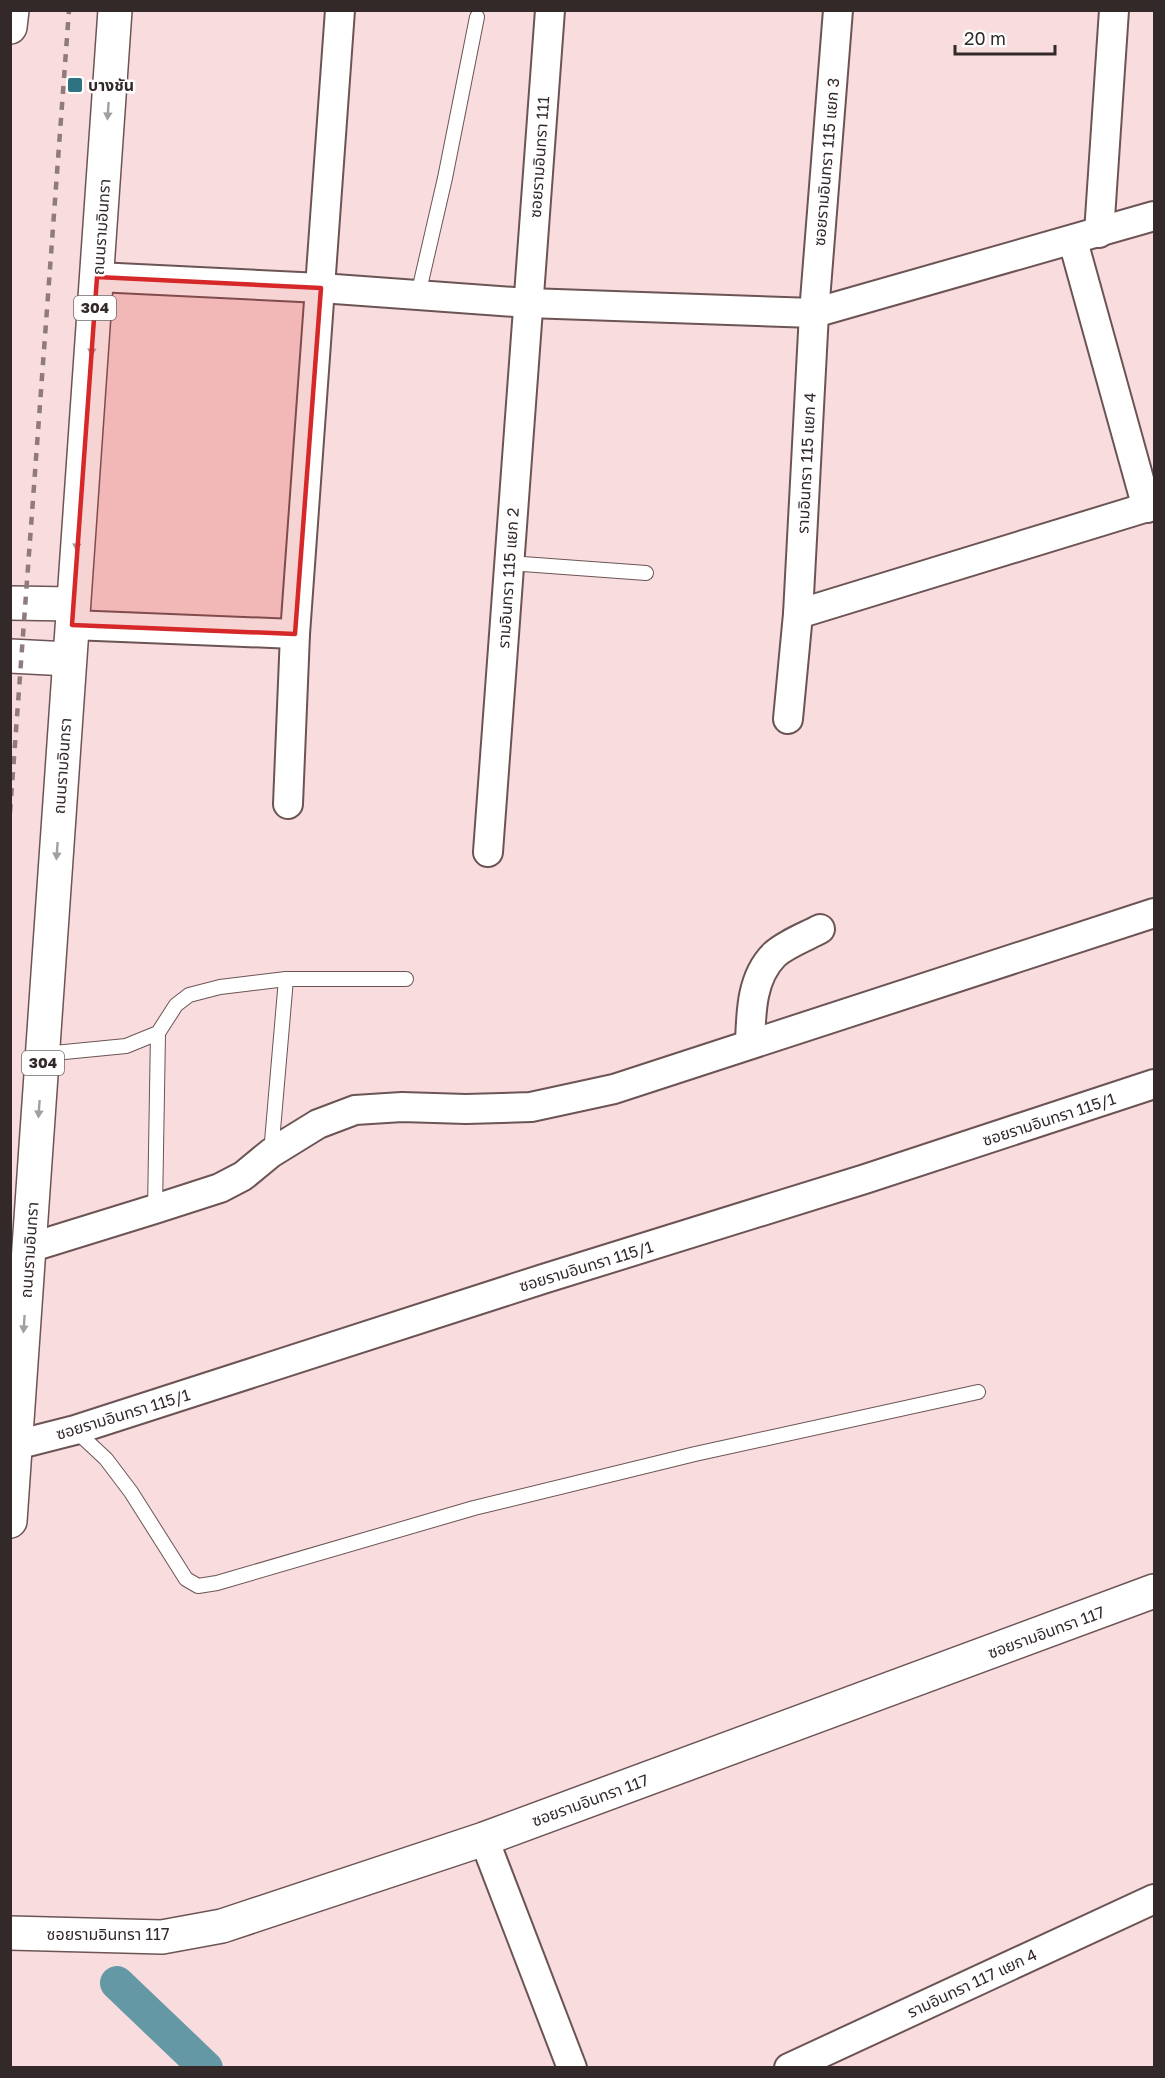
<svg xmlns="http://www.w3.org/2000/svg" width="1165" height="2078" font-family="'Golos Text','Noto Sans Thai',sans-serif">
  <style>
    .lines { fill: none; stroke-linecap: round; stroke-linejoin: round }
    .canal { stroke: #6598a5; stroke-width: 34 }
    .service-casing { stroke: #6c5455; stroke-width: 16 }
    .minor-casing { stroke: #6c5455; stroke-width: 32 }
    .tertiary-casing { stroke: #6c5455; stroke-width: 36 }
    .trunk-casing { stroke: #6c5455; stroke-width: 36 }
    .service { stroke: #fff; stroke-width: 14 }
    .minor { stroke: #fff; stroke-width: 28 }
    .tertiary { stroke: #fff; stroke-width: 33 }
    .trunk { stroke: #fff; stroke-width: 33 }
    .rail { stroke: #8e7b7c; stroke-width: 4.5; stroke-dasharray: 8 8; stroke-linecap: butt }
    .oneway { fill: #a39f9f }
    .marked { fill: #d62828; fill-opacity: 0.2; stroke: #d62828; stroke-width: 4.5; stroke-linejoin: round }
    .poi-dot { fill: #2f7383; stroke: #fff; stroke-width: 2 }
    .labels { text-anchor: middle; stroke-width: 5; stroke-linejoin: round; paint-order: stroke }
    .shield { fill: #fff; stroke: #706969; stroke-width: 1.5 }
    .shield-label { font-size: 15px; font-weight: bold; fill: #332929 }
    .poi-label { font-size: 16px; font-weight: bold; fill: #332929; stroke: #fff; text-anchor: start }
    .street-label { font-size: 16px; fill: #332929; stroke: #fff }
  </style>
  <rect width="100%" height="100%" fill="#f9dcdd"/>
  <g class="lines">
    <!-- canal -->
    <path class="canal" d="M117 1983 206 2068"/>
    <defs>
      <g id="service">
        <path d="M418 295 445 178 477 17"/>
        <path d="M509 563 646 573"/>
        <path d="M44 1054 126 1046 158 1033 176 1005 189 995 220 987 286 979H406"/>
        <path d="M271 1153 286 979"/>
        <path d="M155 1209 158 1033"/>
        <path d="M75 1430 106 1459 131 1492 186 1579 198 1586 217 1583 474 1508 695 1454 978 1392"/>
      </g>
      <g id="minor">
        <path d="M1099 233 1114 10"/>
        <path d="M1073 241 1147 508"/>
        <path d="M97 277 321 288 528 303 814 313 1154 216"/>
        <path d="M798 614 1154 505"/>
        <path d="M72 625 295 634"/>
        <path d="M788 719 798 614 814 313 838 10"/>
        <path d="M288 804 295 634 340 10"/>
        <path d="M488 852 550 10"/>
        <path d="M750 1044C751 1014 751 978 774 955 784 945 807 936 820 929"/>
        <path d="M29 1248 155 1209 220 1188 243 1176 271 1153 318 1124 355 1110 402 1107 466 1109 531 1107 614 1089 1154 913"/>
        <path d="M16 1445 75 1430 543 1279 865 1179 1154 1084"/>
        <path d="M484 1839 572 2068"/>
        <path d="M789 2068 1154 1899"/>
      </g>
      <path id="tertiary" d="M10 1933 162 1937 222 1926 484 1839 1154 1591"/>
      <g id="trunk">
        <path d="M10 27 12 10"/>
        <path d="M10 603 73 604"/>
        <path d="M10 656 69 659"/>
        <path d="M10 1521 115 10"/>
      </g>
    </defs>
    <!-- service casing -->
    <use href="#service" class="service-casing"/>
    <!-- minor casing -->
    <use href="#minor" class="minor-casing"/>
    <!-- tertiary casing -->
    <use href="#tertiary" class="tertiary-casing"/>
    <!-- trunk casing -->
    <use href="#trunk" class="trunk-casing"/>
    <!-- service -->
    <use href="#service" class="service"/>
    <!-- minor -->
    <use href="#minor" class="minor"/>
    <!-- tertiary -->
    <use href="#tertiary" class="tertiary"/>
    <!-- trunk -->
    <use href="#trunk" class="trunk"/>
    <!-- rail -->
    <path class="rail" d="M10 812 69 10"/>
  </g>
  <!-- one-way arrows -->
  <defs><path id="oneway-solid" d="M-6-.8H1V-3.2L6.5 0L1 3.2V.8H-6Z" transform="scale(1.5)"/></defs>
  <g class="oneway">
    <use href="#oneway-solid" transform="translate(108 111) rotate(94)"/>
    <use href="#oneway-solid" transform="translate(92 347) rotate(94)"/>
    <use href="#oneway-solid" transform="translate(77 542) rotate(94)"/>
    <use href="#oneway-solid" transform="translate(57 851) rotate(94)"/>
    <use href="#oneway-solid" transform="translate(39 1109) rotate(94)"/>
    <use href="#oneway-solid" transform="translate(24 1324) rotate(94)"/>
  </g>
  <!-- marked area -->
  <path class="marked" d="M97 277 321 288 295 634 72 625Z"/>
  <!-- markers -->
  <rect class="poi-dot" x="67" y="77" width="16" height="16" rx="3"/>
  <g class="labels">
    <!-- shield labels -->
    <g class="shield">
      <rect x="74" y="296" width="42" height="24" rx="4.5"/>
      <rect x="22" y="1051" width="42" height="24" rx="4.5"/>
    </g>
    <g class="shield-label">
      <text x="95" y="313">304</text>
      <text x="43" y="1068">304</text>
    </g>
    <!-- poi labels -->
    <g class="poi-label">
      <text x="88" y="91">บางชัน</text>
    </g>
    <!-- street labels -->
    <g class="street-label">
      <text transform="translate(539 157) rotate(-86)" y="6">ซอยรามอินทรา 111</text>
      <text transform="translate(826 162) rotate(-85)" y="6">ซอยรามอินทรา 115 แยก 3</text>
      <text transform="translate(101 227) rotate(-86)" y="6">ถนนรามอินทรา</text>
      <text transform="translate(806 463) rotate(-87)" y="6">รามอินทรา 115 แยก 4</text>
      <text transform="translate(508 578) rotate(-86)" y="6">รามอินทรา 115 แยก 2</text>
      <text transform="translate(62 766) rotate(-86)" y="6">ถนนรามอินทรา</text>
      <text transform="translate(1049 1119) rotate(-18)" y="6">ซอยรามอินทรา 115/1</text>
      <text transform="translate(29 1250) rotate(-86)" y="6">ถนนรามอินทรา</text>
      <text transform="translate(586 1266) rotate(-17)" y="6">ซอยรามอินทรา 115/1</text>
      <text transform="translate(123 1414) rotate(-17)" y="6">ซอยรามอินทรา 115/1</text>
      <text transform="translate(1046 1632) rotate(-20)" y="6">ซอยรามอินทรา 117</text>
      <text transform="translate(590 1800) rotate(-20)" y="6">ซอยรามอินทรา 117</text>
      <text x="108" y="1940">ซอยรามอินทรา 117</text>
      <text transform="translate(972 1983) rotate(-25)" y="6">รามอินทรา 117 แยก 4</text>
    </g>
  </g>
  <!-- border -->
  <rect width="1165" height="2078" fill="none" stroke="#332929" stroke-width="24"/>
  <!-- scale -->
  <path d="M955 45v9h100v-9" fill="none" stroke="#332929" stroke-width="3"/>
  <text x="964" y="45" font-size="18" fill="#332929" stroke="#ffffff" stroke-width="4.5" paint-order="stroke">20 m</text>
</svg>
